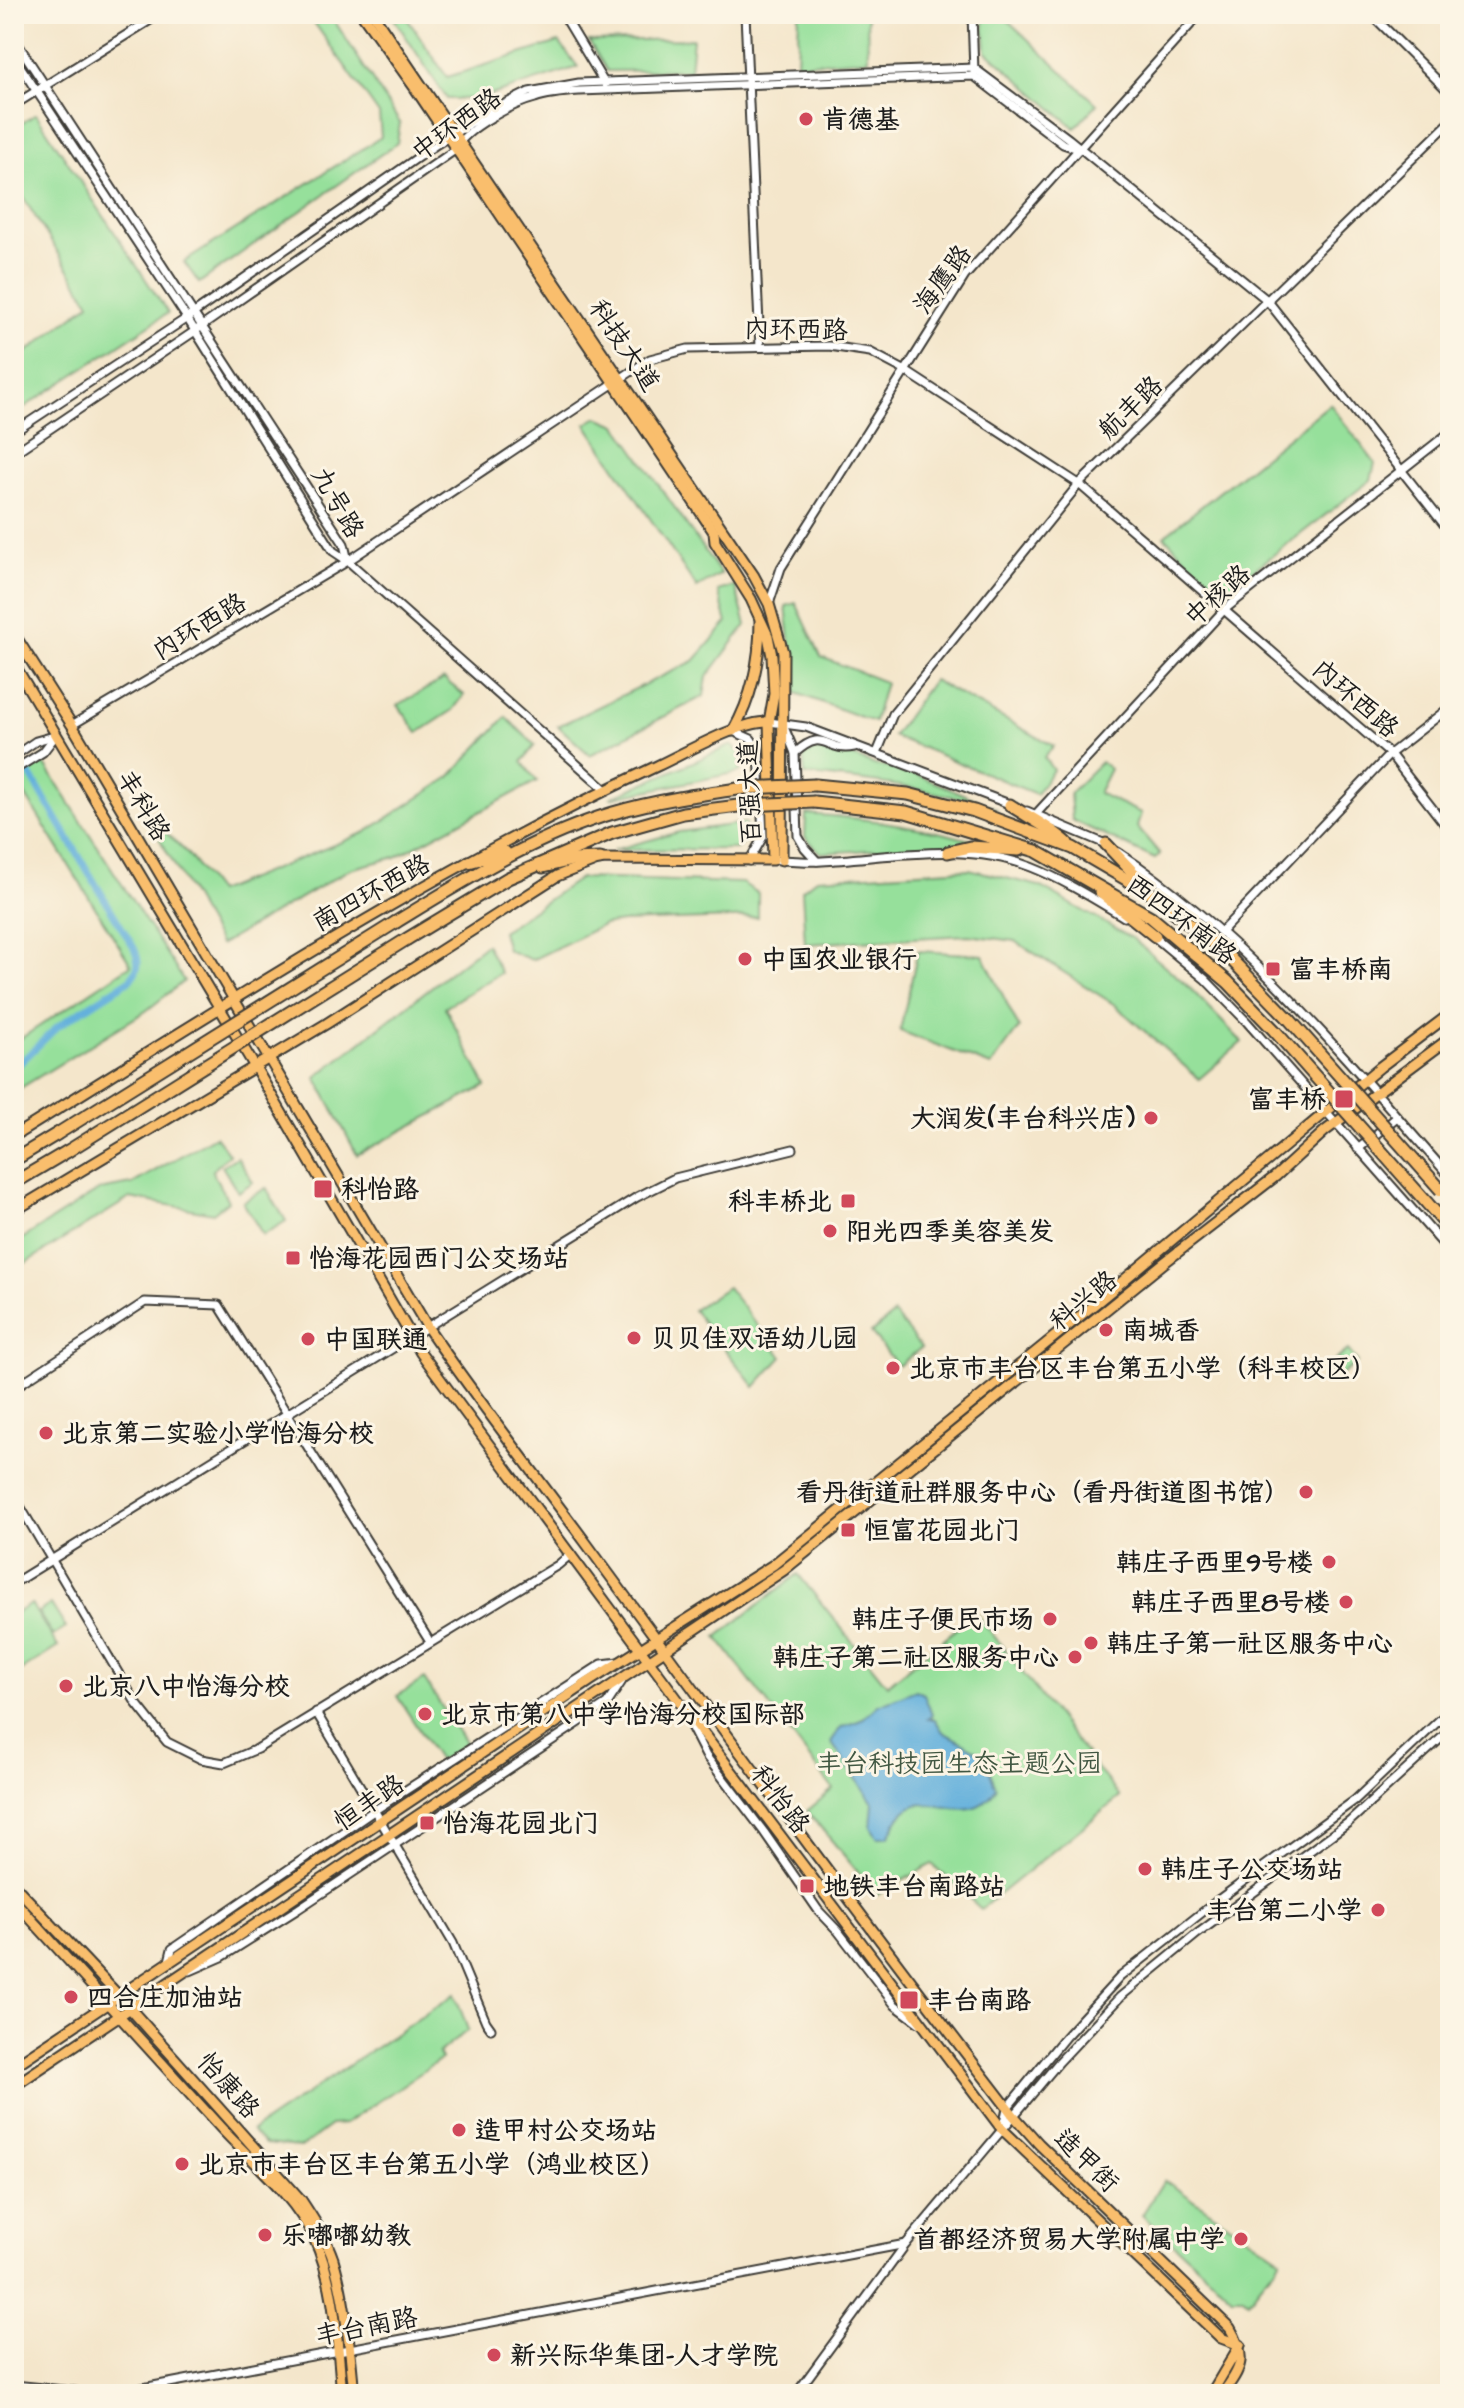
<svg xmlns="http://www.w3.org/2000/svg" width="1464" height="2408" font-family="'Architects Daughter','LXGW WenKai TC',sans-serif">
  <style>
    .green { fill: #96e09b; stroke: #597e5c; stroke-width: 2 }
    .water { fill: #63b0dc; stroke: #40667c; stroke-width: 2 }
    .lines { fill: none; stroke-linecap: round; stroke-linejoin: round }
    .canal { stroke: #63b0dc; stroke-width: 7 }
    .minor-casing { stroke: #3c3a36; stroke-width: 11 }
    .major-casing { stroke: #3c3a36; stroke-width: 13 }
    .highway-casing { stroke: #3c3a36; stroke-width: 15 }
    .minor { stroke: #fff; stroke-width: 7 }
    .major { stroke: #f9be6d; stroke-width: 9 }
    .highway { stroke: #f9be6d; stroke-width: 11 }
    .highway-bridge-casing { stroke: #3c3a36; stroke-width: 15; stroke-linecap: butt }
    .highway-bridge { stroke: #f9be6d; stroke-width: 11 }
    .poi-dot { fill: #d1495b; stroke: #fcf5e5; stroke-width: 3 }
    .labels { text-anchor: middle; stroke-width: 6; stroke-linejoin: round; paint-order: stroke }
    .poi-label { font-size: 26px; font-weight: bold; fill: #1c1c1c; stroke: #fcf5e5; text-anchor: start }
    .street-label { font-size: 26px; fill: #1c1c1c; stroke: #fcf5e5 }
    .park-label { font-size: 26px; fill: #415742; stroke: #fcf5e5 }
  </style>
  <rect width="100%" height="100%" fill="#fcf5e5"/>
  <filter id="ink" filterUnits="userSpaceOnUse"><feTurbulence type="fractalNoise" baseFrequency=".0125" numOctaves="2"/><feDisplacementMap in="SourceGraphic" scale="16" xChannelSelector="R" yChannelSelector="G"/><feConvolveMatrix kernelMatrix="1 2 1 2 8 2 1 2 1" color-interpolation-filters="sRGB"/></filter>
  <filter id="wash" filterUnits="userSpaceOnUse"><feTurbulence type="fractalNoise" baseFrequency=".006" numOctaves="4" result="noise"/><feDisplacementMap in="SourceGraphic" scale="32" xChannelSelector="R" yChannelSelector="G"/><feGaussianBlur stdDeviation="1.8" result="paint"/><feColorMatrix in="noise" values="0 0 0 0 0 0 0 0 0 0 0 0 0 0 0 0 0 1.4 0 .05"/><feComposite in="paint" operator="in"/></filter>
  <g filter="url(#wash)">
    <rect width="100%" height="100%" fill="#f4e6cb"/>
    <!-- green -->
    <g class="green">
      <path d="M308 14H330L400 123 397 143 199 283 184 262 381 137 379 114Z"/>
      <path d="M391 14H404L447 77 559 42 578 67 479 99H447Z"/>
      <path d="M799 14H867L868 59 797 64Z"/>
      <path d="M983 14H1001L1097 104 1075 128 986 51Z"/>
      <path d="M693 39 690 70 607 71 589 41Z"/>
      <path d="M36 114 168 313 14 414V362L90 303 14 183V128Z"/>
      <path d="M1330 404 1375 463 1371 480 1229 589 1216 590 1164 536Z"/>
      <path d="M598 417 617 425 721 574 697 588 586 424Z"/>
      <path d="M735 586 746 625 707 677 704 696 590 755 558 726 694 661 727 623 718 591Z"/>
      <path d="M796 603 821 657 885 682 874 722 796 693 786 606Z"/>
      <path d="M444 679 464 695 453 710 418 733 398 705Z"/>
      <path d="M933 680 1054 746 1044 757 1053 770 1036 794 893 736Z"/>
      <path d="M506 717 535 745 522 762 537 781 396 857 350 869 220 945 143 810 187 853 217 892 366 832 450 777Z"/>
      <path d="M815 744H821L875 765 908 771 998 809C934 789 872 780 805 775L803 756Z"/>
      <path d="M732 745 743 755 740 772 610 798Z"/>
      <path d="M42 760 184 981 146 1011 14 1092V1043L131 965 14 777Z"/>
      <path d="M1101 762 1110 769 1098 793 1141 813 1137 827 1160 854 1155 859 1072 820 1070 793Z"/>
      <path d="M806 814C870 818 933 828 994 847L968 844 821 853 805 837Z"/>
      <path d="M745 823 749 838 736 849 613 850 679 832Z"/>
      <path d="M969 869 1039 886 1133 939 1185 983 1242 1042 1199 1079 1115 1005 1015 941 968 935 805 944 802 890 817 878Z"/>
      <path d="M580 878 742 883 758 893V917L622 922 603 925 532 960 507 950 502 931Z"/>
      <path d="M486 944 501 973 445 1007 486 1086 357 1155 316 1077Z"/>
      <path d="M918 951 983 955 1019 1028 991 1066 900 1031Z"/>
      <path d="M215 1136 229 1154 212 1171 228 1201 213 1213 130 1198 14 1270V1244L99 1190 132 1184Z"/>
      <path d="M237 1157 253 1182 238 1192 222 1166Z"/>
      <path d="M266 1188 286 1221 263 1235 243 1202Z"/>
      <path d="M727 1287 782 1357 755 1387 693 1310Z"/>
      <path d="M894 1314 921 1348 898 1366 871 1333Z"/>
      <path d="M1348 1350 1358 1362 1335 1380 1326 1368Z"/>
      <path d="M798 1574 887 1685 976 1613 1120 1797 981 1909 932 1864 877 1895 807 1811 833 1789 717 1637Z"/>
      <path d="M31 1604 58 1647 14 1675V1614Z"/>
      <path d="M51 1604 66 1628 53 1636 38 1612Z"/>
      <path d="M424 1679 466 1744 439 1761 397 1696Z"/>
      <path d="M455 1994 468 2030 438 2054 441 2059 345 2124 331 2125 301 2147 265 2144 252 2131Z"/>
      <path d="M1164 2180 1281 2259 1248 2301 1243 2297H1232L1142 2215Z"/>
    </g>
    <!-- water -->
    <path class="water" d="M916 1690 924 1694 932 1715 928 1719H935L943 1732 983 1754 996 1788C971 1832 930 1789 905 1811 897 1817 894 1829 888 1837H877L871 1827 873 1803 831 1742 841 1727 861 1720 878 1705Z"/>
    <g class="lines">
      <!-- canal -->
      <path class="canal" d="M14 1069 58 1026 128 981C140 970 140 962 134 948L28 771"/>
    </g>
  </g>
  <g filter="url(#ink)">
    <g class="lines">
      <defs>
        <g id="minor">
          <path d="M563 14 605 84"/>
          <path d="M745 14 760 347"/>
          <path d="M972 14 974 72"/>
          <path d="M1371 14 1450 93"/>
          <path d="M14 38 344 544 348 561"/>
          <path d="M14 57 187 318 333 551 348 561 606 790"/>
          <path d="M14 105 160 14"/>
          <path d="M14 432 187 318 437 144 485 114 529 92 579 83 974 68 1069 139 1267 300 1450 532"/>
          <path d="M14 453 195 331 455 150C464 129 512 104 535 98 549 93 565 92 580 91L974 76 1063 144 1075 148"/>
          <path d="M769 604 781 568 965 276 1200 14"/>
          <path d="M769 722 806 727 1012 805"/>
          <path d="M72 725 348 561 650 359 688 349 829 346 870 352 904 370 1079 484 1390 754 1450 831"/>
          <path d="M784 727 795 753"/>
          <path d="M733 731 751 739 759 751 763 837 749 861"/>
          <path d="M877 753 893 714 1079 484 1450 122"/>
          <path d="M14 756 36 741 54 736"/>
          <path d="M14 770 43 752 56 735"/>
          <path d="M1027 811 1108 845"/>
          <path d="M1036 814 1224 610 1450 432"/>
          <path d="M1118 852C1248 938 1348 1061 1450 1177"/>
          <path d="M779 860C793 860 808 862 822 861 891 857 965 841 1031 867 1064 880 1094 899 1124 917"/>
          <path d="M817 861 805 848 798 836 795 753C825 726 825 753 854 747"/>
          <path d="M1221 932 1390 754 1450 707"/>
          <path d="M1151 934 1205 979 1247 1022 1450 1252"/>
          <path d="M1448 1015 1450 1001"/>
          <path d="M1358 1149 1397 1117"/>
          <path d="M14 1388 145 1302 219 1305 430 1642"/>
          <path d="M14 1496 136 1703 167 1742 201 1759 224 1763 257 1749 558 1565 571 1554"/>
          <path d="M14 1583 637 1197 675 1178 793 1149"/>
          <path d="M316 1712 453 1943 486 2022 491 2029"/>
          <path d="M684 1713 706 1756 764 1832 818 1910 838 1931 895 2005 919 2023"/>
          <path d="M169 1961 172 1949 375 1810 602 1664 619 1662"/>
          <path d="M190 1971 222 1957 298 1909 607 1704 622 1681"/>
          <path d="M1003 2127 1007 2108 1065 2037 1120 1977 1218 1900 1355 1800 1450 1710"/>
          <path d="M14 2385 93 2393 132 2390 906 2244"/>
          <path d="M796 2394 906 2244 1059 2062 1120 1997 1197 1934 1349 1822 1450 1730"/>
        </g>
        <g id="major">
          <path d="M373 14 754 576 769 604 783 652 782 860"/>
          <path d="M14 634 72 725 428 1328C478 1401 533 1471 586 1543 727 1735 868 1927 1014 2116L1039 2144 1230 2328C1247 2357 1242 2368 1222 2394"/>
          <path d="M14 664 255 1067 421 1353 678 1700 1002 2129 1221 2338 1240 2345"/>
          <path d="M733 731C752 698 760 660 760 621"/>
          <path d="M14 1136C224 1006 431 870 657 766 685 753 740 721 769 722"/>
          <path d="M14 1211 326 1024 557 876 600 859 773 860 769 722 774 694 772 656 768 636 751 599 715 542 714 532 415 88 362 14"/>
          <path d="M14 1885 118 1995 301 2200C313 2218 326 2238 333 2259 346 2302 350 2350 354 2394"/>
          <path d="M14 1900C82 1976 151 2051 220 2127 252 2162 294 2194 314 2238 336 2285 337 2343 342 2394"/>
          <path d="M14 2066 590 1681 773 1565 1106 1295 1380 1067 1450 1014"/>
          <path d="M14 2086 784 1570 1165 1262 1276 1176 1325 1131 1450 1038"/>
          <path d="M1211 2394 1240 2345"/>
        </g>
        <g id="highway">
          <path d="M815 785 908 794 974 811 1073 848 1155 896 1226 954 1289 1019"/>
          <path d="M814 802 906 812 1036 851 1151 917 1228 982 1275 1031"/>
          <path d="M1010 805C1030 818 1050 827 1067 843"/>
          <path d="M1106 844 1144 884"/>
          <path d="M948 852 970 847 1019 850"/>
          <path d="M469 862 505 852"/>
          <path d="M543 867 572 860 600 859"/>
          <path d="M1100 892 1155 936"/>
          <path d="M396 922C465 880 535 836 613 813 657 800 701 794 745 788"/>
          <path d="M407 939 508 878 612 833 683 813 746 805"/>
          <path d="M14 1160 57 1134"/>
          <path d="M14 1183 68 1151"/>
          <path d="M1427 1203 1450 1229"/>
        </g>
      </defs>
      <!-- minor casing -->
      <use href="#minor" class="minor-casing"/>
      <!-- major casing -->
      <use href="#major" class="major-casing"/>
      <!-- highway casing -->
      <use href="#highway" class="highway-casing"/>
      <!-- minor -->
      <use href="#minor" class="minor"/>
      <!-- major -->
      <use href="#major" class="major"/>
      <!-- highway -->
      <use href="#highway" class="highway"/>
      <defs>
        <g id="highway-bridge">
          <path d="M745 788 815 785"/>
          <path d="M746 805 814 802"/>
          <path d="M1289 1019 1441 1190"/>
          <path d="M1275 1031 1427 1203"/>
          <path d="M57 1134 396 922"/>
          <path d="M68 1151 407 939"/>
        </g>
      </defs>
      <!-- highway-bridge casing -->
      <use href="#highway-bridge" class="highway-bridge-casing"/>
      <!-- highway-bridge -->
      <use href="#highway-bridge" class="highway-bridge"/>
    </g>
  </g>
  <!-- markers -->
  <g class="poi-dot">
    <circle cx="806" cy="119" r="8"/>
    <circle cx="745" cy="959" r="8"/>
    <rect x="1265" y="961" width="16" height="16" rx="4"/>
    <rect x="1334" y="1089" width="20" height="20" rx="4"/>
    <circle cx="1151" cy="1118" r="8"/>
    <rect x="313" y="1179" width="20" height="20" rx="4"/>
    <rect x="840" y="1193" width="16" height="16" rx="4"/>
    <circle cx="830" cy="1231" r="8"/>
    <rect x="285" y="1250" width="16" height="16" rx="4"/>
    <circle cx="1106" cy="1330" r="8"/>
    <circle cx="634" cy="1338" r="8"/>
    <circle cx="308" cy="1339" r="8"/>
    <circle cx="893" cy="1368" r="8"/>
    <circle cx="46" cy="1433" r="8"/>
    <circle cx="1306" cy="1492" r="8"/>
    <rect x="840" y="1522" width="16" height="16" rx="4"/>
    <circle cx="1329" cy="1562" r="8"/>
    <circle cx="1346" cy="1602" r="8"/>
    <circle cx="1050" cy="1619" r="8"/>
    <circle cx="1091" cy="1643" r="8"/>
    <circle cx="1075" cy="1657" r="8"/>
    <circle cx="66" cy="1686" r="8"/>
    <circle cx="425" cy="1714" r="8"/>
    <rect x="419" y="1815" width="16" height="16" rx="4"/>
    <circle cx="1145" cy="1869" r="8"/>
    <rect x="799" y="1878" width="16" height="16" rx="4"/>
    <circle cx="1378" cy="1910" r="8"/>
    <circle cx="71" cy="1997" r="8"/>
    <rect x="899" y="1990" width="20" height="20" rx="4"/>
    <circle cx="459" cy="2130" r="8"/>
    <circle cx="182" cy="2164" r="8"/>
    <circle cx="265" cy="2235" r="8"/>
    <circle cx="1241" cy="2239" r="8"/>
    <circle cx="494" cy="2355" r="8"/>
  </g>
  <g class="labels">
    <!-- poi labels -->
    <g class="poi-label">
      <text x="822" y="128">肯德基</text>
      <text x="761" y="968">中国农业银行</text>
      <text x="1289" y="978">富丰桥南</text>
      <text x="1326" y="1108" text-anchor="end">富丰桥</text>
      <text x="1135" y="1127" text-anchor="end">大润发(丰台科兴店)</text>
      <text x="341" y="1198">科怡路</text>
      <text x="832" y="1210" text-anchor="end">科丰桥北</text>
      <text x="846" y="1240">阳光四季美容美发</text>
      <text x="309" y="1267">怡海花园西门公交场站</text>
      <text x="1122" y="1339">南城香</text>
      <text x="650" y="1347">贝贝佳双语幼儿园</text>
      <text x="324" y="1348">中国联通</text>
      <text x="909" y="1377">北京市丰台区丰台第五小学（科丰校区）</text>
      <text x="62" y="1442">北京第二实验小学怡海分校</text>
      <text x="1290" y="1501" text-anchor="end">看丹街道社群服务中心（看丹街道图书馆）</text>
      <text x="864" y="1539">恒富花园北门</text>
      <text x="1313" y="1571" text-anchor="end">韩庄子西里9号楼</text>
      <text x="1330" y="1611" text-anchor="end">韩庄子西里8号楼</text>
      <text x="1034" y="1628" text-anchor="end">韩庄子便民市场</text>
      <text x="1107" y="1652">韩庄子第一社区服务中心</text>
      <text x="1059" y="1666" text-anchor="end">韩庄子第二社区服务中心</text>
      <text x="82" y="1695">北京八中怡海分校</text>
      <text x="441" y="1723">北京市第八中学怡海分校国际部</text>
      <text x="443" y="1832">怡海花园北门</text>
      <text x="1161" y="1878">韩庄子公交场站</text>
      <text x="823" y="1895">地铁丰台南路站</text>
      <text x="1362" y="1919" text-anchor="end">丰台第二小学</text>
      <text x="87" y="2006">四合庄加油站</text>
      <text x="927" y="2009">丰台南路</text>
      <text x="475" y="2139">造甲村公交场站</text>
      <text x="198" y="2173">北京市丰台区丰台第五小学（鸿业校区）</text>
      <text x="281" y="2244">乐嘟嘟幼教</text>
      <text x="1225" y="2248" text-anchor="end">首都经济贸易大学附属中学</text>
      <text x="510" y="2364">新兴际华集团-人才学院</text>
    </g>
    <!-- street labels -->
    <g class="street-label">
      <text transform="translate(456 124) rotate(-36)" y="9">中环西路</text>
      <text transform="translate(942 279) rotate(-54)" y="9">海鹰路</text>
      <text transform="translate(796 329) rotate(1)" y="9">内环西路</text>
      <text transform="translate(625 345) rotate(56)" y="9">科技大道</text>
      <text transform="translate(1130 407) rotate(-44)" y="9">航丰路</text>
      <text transform="translate(338 502) rotate(60)" y="9">九号路</text>
      <text transform="translate(1217 595) rotate(-42)" y="9">中核路</text>
      <text transform="translate(199 626) rotate(-31)" y="9">内环西路</text>
      <text transform="translate(1356 698) rotate(41)" y="9">内环西路</text>
      <text transform="translate(749 792) rotate(-92)" y="9">百强大道</text>
      <text transform="translate(144 805) rotate(59)" y="9">丰科路</text>
      <text transform="translate(371 892) rotate(-29)" y="9">南四环西路</text>
      <text transform="translate(1182 919) rotate(37)" y="9">西四环南路</text>
      <text transform="translate(1083 1300) rotate(-39)" y="9">科兴路</text>
      <text transform="translate(781 1799) rotate(53)" y="9">科怡路</text>
      <text transform="translate(369 1802) rotate(-34)" y="9">恒丰路</text>
      <text transform="translate(229 2085) rotate(48)" y="9">怡康路</text>
      <text transform="translate(1087 2160) rotate(44)" y="9">造甲街</text>
      <text transform="translate(366 2326) rotate(-11)" y="9">丰台南路</text>
    </g>
    <!-- park labels -->
    <g class="park-label">
      <text x="959" y="1772">丰台科技园生态主题公园</text>
    </g>
  </g>
  <!-- margin -->
  <rect width="1464" height="2408" fill="none" stroke="#fcf5e5" stroke-width="48"/>
</svg>
